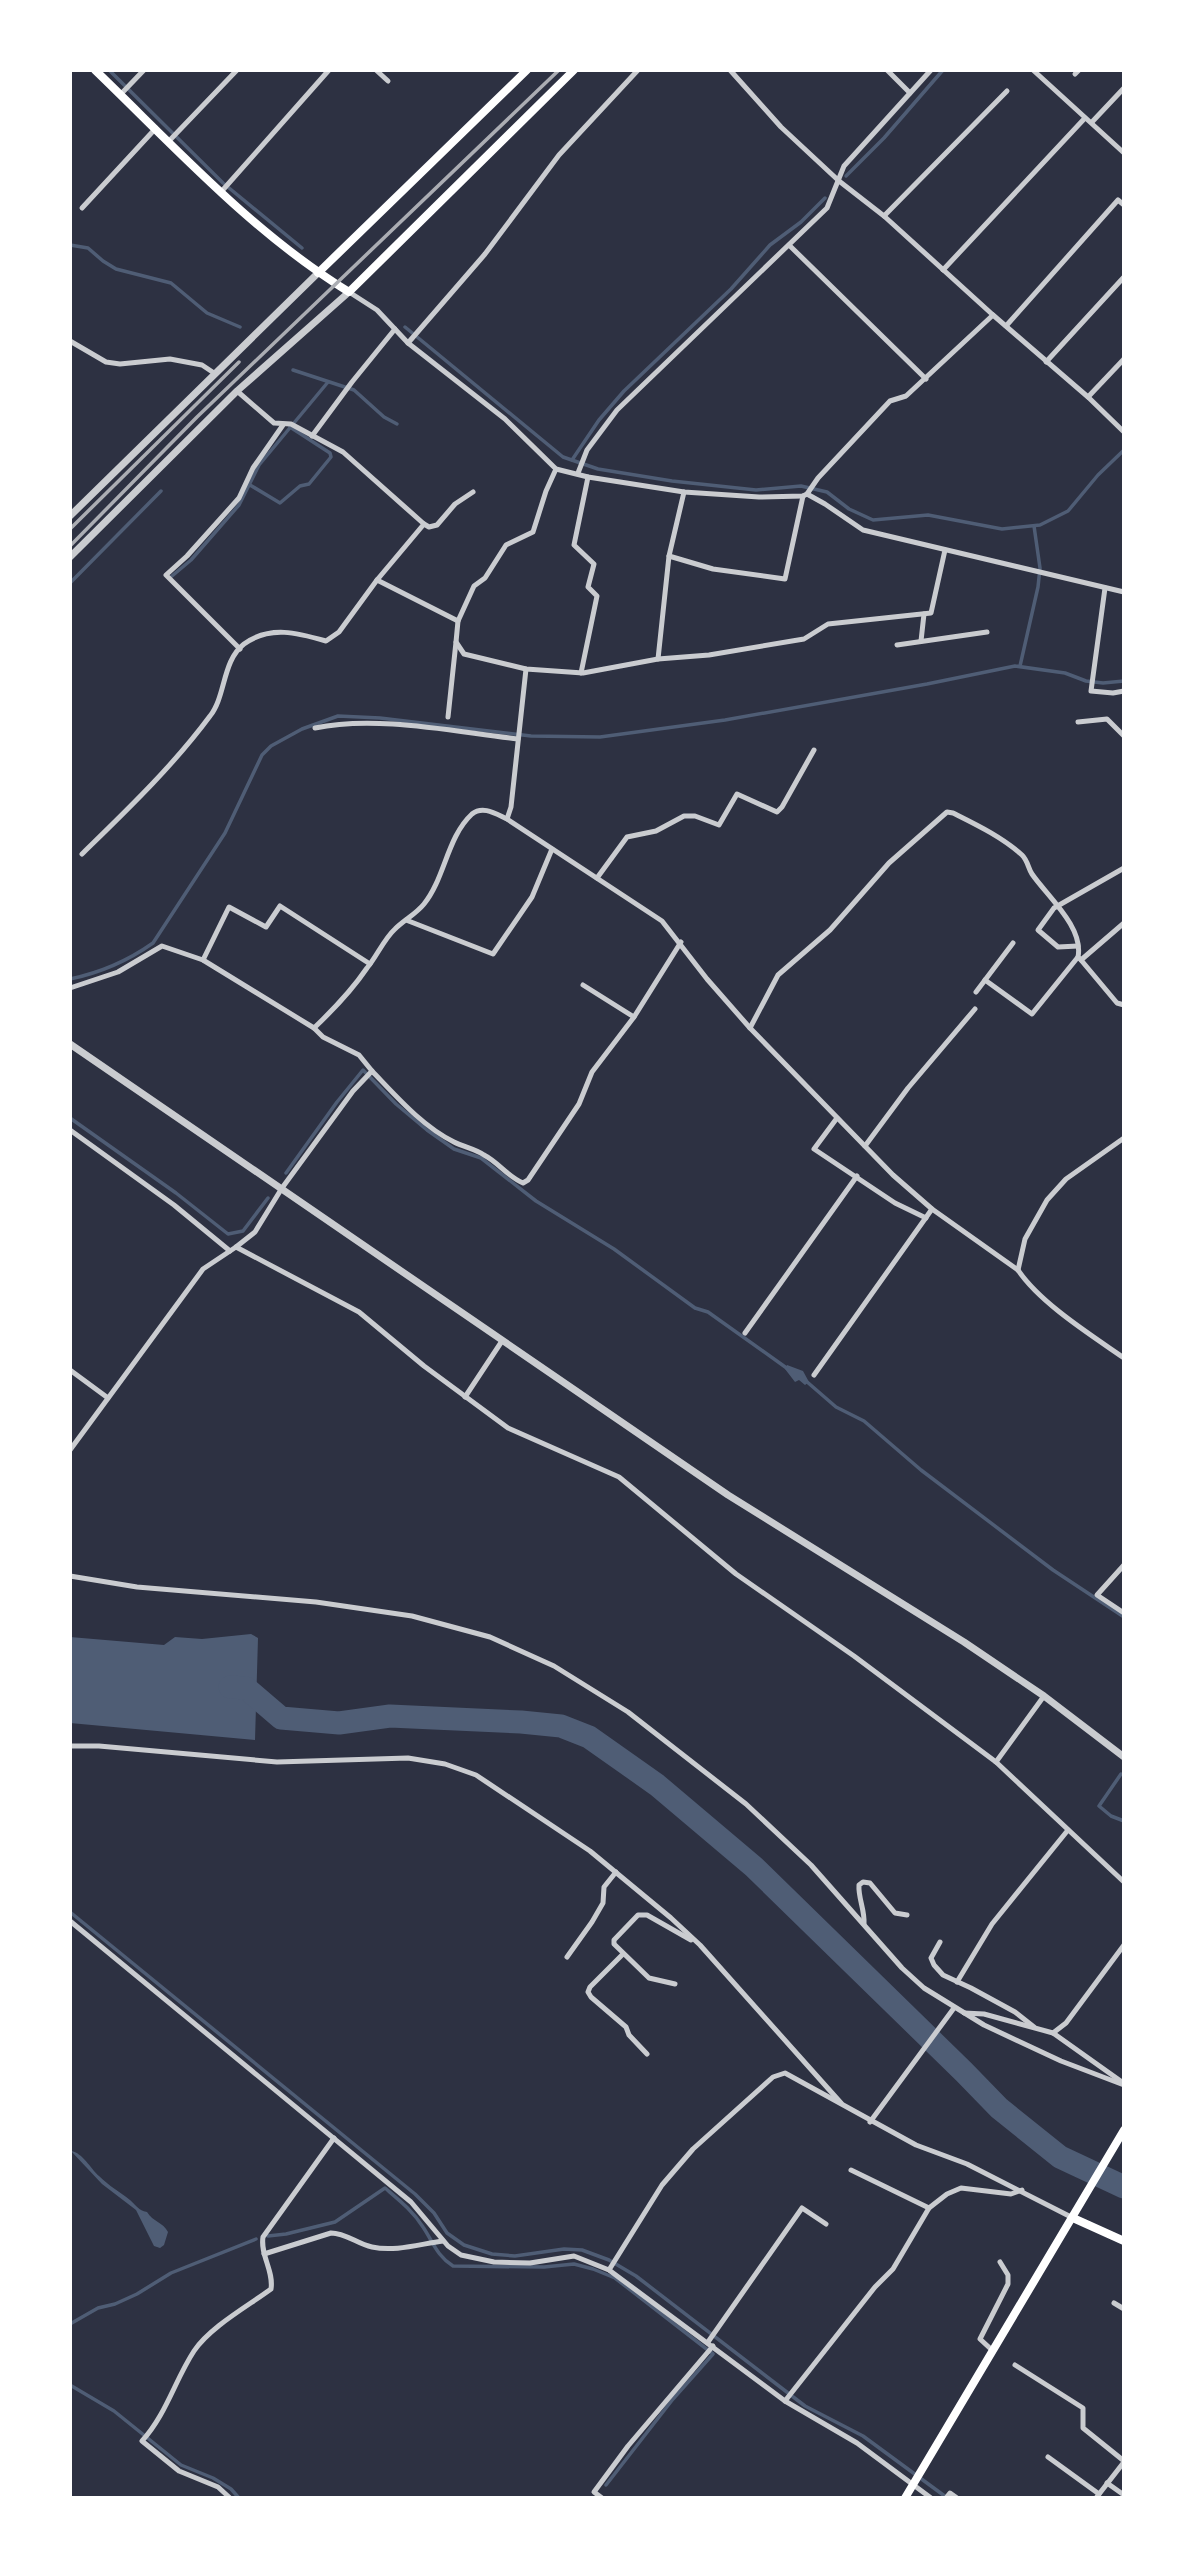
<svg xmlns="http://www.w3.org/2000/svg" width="1194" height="2568" font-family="Ubuntu,sans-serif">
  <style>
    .water { fill: #4f5d75 }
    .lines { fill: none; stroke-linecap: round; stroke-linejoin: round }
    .stream { stroke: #4f5d75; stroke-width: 3.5 }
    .river { stroke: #4f5d75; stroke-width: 23 }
    .minor { stroke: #caccd0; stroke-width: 5 }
    .tertiary { stroke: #caccd0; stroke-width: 7 }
    .secondary { stroke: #fff; stroke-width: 8 }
    .rail { stroke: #abadb3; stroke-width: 3.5 }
  </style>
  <rect width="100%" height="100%" fill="#2d3142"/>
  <!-- water -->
  <g class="water">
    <path d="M787 1365 803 1371 809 1382 805 1385 799 1380 795 1382 785 1369Z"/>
    <path d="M251 1634 258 1638 255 1740 70 1723V1637L164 1645 175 1637 202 1639Z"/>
    <path d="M71 2151C83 2153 90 2168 99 2176 109 2186 120 2192 130 2200 137 2206 138 2210 147 2212 153 2222 163 2222 168 2232L164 2245 160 2248 154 2246 136 2210 102 2184Z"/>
  </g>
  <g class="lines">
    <!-- stream -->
    <g class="stream">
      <path d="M109 70 223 183 302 248"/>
      <path d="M846 176 884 138 943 70"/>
      <path d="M70 245 88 248 103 261 116 269 171 283 207 313 240 327"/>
      <path d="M405 327 563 457 598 469 672 481 756 490 801 486 827 492 849 509 873 520 928 515 1002 529 1040 525 1068 511 1098 475 1124 450"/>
      <path d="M293 370 354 390 384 417 397 424"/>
      <path d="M572 460 599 420 624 391 731 289 770 245 801 222 825 198"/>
      <path d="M250 485 280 503 300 486 309 484 331 457 330 453 290 427"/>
      <path d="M172 576 191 560 239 505 259 465 328 382"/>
      <path d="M70 583 161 491"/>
      <path d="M1020 666 1038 587 1040 568 1034 526"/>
      <path d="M70 979C99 973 129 960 153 943L225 833 262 755 271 746 302 729 338 716 380 718 531 736 600 737 725 720 927 684 1015 666 1065 673 1086 681 1103 683 1124 681"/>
      <path d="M70 1118 176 1193 228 1234 243 1231 268 1198"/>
      <path d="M286 1173 337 1102 363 1070 396 1104 427 1130 454 1149 481 1158 536 1201 614 1249 695 1308 708 1312 788 1369"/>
      <path d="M806 1381 836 1407 864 1421 921 1470 1053 1570 1124 1617"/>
      <path d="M1121 1774 1099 1806 1111 1816 1124 1821"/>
      <path d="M70 1912 415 2194 434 2213 447 2233 464 2245 492 2254 515 2256 564 2249 582 2250 609 2260 636 2276 805 2406 863 2436 946 2497"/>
      <path d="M268 2236 286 2234 335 2222 385 2188C399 2200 413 2211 423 2227 433 2242 437 2256 453 2266L544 2267 574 2264 593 2269 615 2278 713 2354 673 2399 606 2485"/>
      <path d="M70 2324 98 2308 115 2304 137 2294 171 2273 256 2239"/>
      <path d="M70 2385 114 2411 181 2465 213 2478 231 2489 239 2498"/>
    </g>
    <!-- river -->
    <path class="river" d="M230 1687 246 1688 281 1718 339 1723 390 1716 521 1722 561 1726 589 1737 657 1785 754 1867 964 2072 999 2108 1060 2157 1124 2187"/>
    <!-- minor -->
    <g class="minor">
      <path d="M376 70 388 81"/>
      <path d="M730 70 781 127 839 181 884 216 993 315 1088 397 1124 432"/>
      <path d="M887 70 910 93"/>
      <path d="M1033 70 1124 153"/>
      <path d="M1075 74 1079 70"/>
      <path d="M120 95 144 70"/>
      <path d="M1092 122 1124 88"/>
      <path d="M169 141 237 70"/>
      <path d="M221 192 329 70"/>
      <path d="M82 208 156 128"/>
      <path d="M884 216 1007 91"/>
      <path d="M789 245 926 379"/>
      <path d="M943 270 1085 118"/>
      <path d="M349 292 377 310 408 343 505 419 556 469 588 477 684 492 759 497 803 496 807 494 825 504 863 530 1124 592"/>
      <path d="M1006 326 1118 200 1124 205"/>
      <path d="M70 341 106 362 120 364 170 359 202 365 214 373"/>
      <path d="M408 343 485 254 559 155 638 70"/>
      <path d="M1046 362 1124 277"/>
      <path d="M237 391 274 423 291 424 343 452 424 524 377 580 458 621"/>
      <path d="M1088 397 1124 359"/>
      <path d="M312 436 352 382 395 329"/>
      <path d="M556 469 546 491 533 532 506 545 485 578 474 586 458 621 456 642 464 654 526 669 583 673 658 659 709 655 804 639 828 624 931 613 945 550"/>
      <path d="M578 473 587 450 617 410 827 208 844 166 931 70"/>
      <path d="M807 494 818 478 890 401 906 396 993 315"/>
      <path d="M424 524 429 527 437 525 455 504 473 492"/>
      <path d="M669 556 713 569 785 579 803 496"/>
      <path d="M1105 588 1091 691 1113 693 1124 691"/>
      <path d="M921 641 924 614"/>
      <path d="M897 645 987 632"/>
      <path d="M240 649 166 575 187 556 239 498 253 468 283 425"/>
      <path d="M658 659 669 556 684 492"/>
      <path d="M581 673 597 596 588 587 594 564 574 545 588 477"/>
      <path d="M448 717 456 642"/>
      <path d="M1078 722 1107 719 1124 736"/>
      <path d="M315 728C377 715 455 732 518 739"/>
      <path d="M507 819 511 807 526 669"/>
      <path d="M82 854C127 810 173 766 210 716 226 696 222 661 244 644 270 625 298 633 326 641L339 632 377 580"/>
      <path d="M597 878 627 837 656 831 684 816H695L719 825 737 794 777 812 782 807 814 750"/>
      <path d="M406 920 493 954 532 897 552 849"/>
      <path d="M1124 923 1081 960 1117 1003 1124 1005"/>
      <path d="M1078 946 1058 947 1038 930 1054 908 1124 868"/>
      <path d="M203 960 229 907 266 927 280 906 370 964"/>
      <path d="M985 980 1032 1014 1078 957"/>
      <path d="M583 985 634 1017"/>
      <path d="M70 988 118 972 162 946 203 960 314 1028 323 1037 359 1055 372 1071 353 1091 282 1188 255 1232 236 1247 203 1269 70 1450"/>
      <path d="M976 992 1013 943"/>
      <path d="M314 1028C333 1010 352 990 367 968 377 956 384 939 395 929 404 920 416 914 424 904 445 878 447 837 472 814 483 805 496 814 507 819L662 921 707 979 750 1028 893 1175 932 1209 1018 1270C1040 1303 1091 1335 1124 1358"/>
      <path d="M750 1028 778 975 830 930 889 863 947 812 953 813C977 825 1002 837 1022 855 1028 861 1028 868 1032 874 1047 896 1084 927 1078 957L1081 960"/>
      <path d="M372 1071C397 1097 422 1126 454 1142 464 1147 475 1149 484 1155 498 1162 508 1177 523 1183L528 1180 579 1104 592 1072 634 1017 681 942"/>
      <path d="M837 1118 814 1149 895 1203 926 1218"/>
      <path d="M70 1130 174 1205 230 1251"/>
      <path d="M865 1146 908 1088 975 1009"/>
      <path d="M236 1247 359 1312 424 1366 508 1428 619 1477 736 1574 854 1656 996 1762 1124 1882"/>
      <path d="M1018 1270 1025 1239 1047 1200 1066 1179 1124 1138"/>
      <path d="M745 1333 857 1176"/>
      <path d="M70 1370 108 1398"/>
      <path d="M814 1375 932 1209"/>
      <path d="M465 1397 502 1341"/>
      <path d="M1124 1565 1097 1595 1124 1613"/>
      <path d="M70 1576 137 1587 316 1602 412 1616 490 1637 554 1666 628 1712 746 1804 811 1865 902 1968 924 1988 984 2025 1061 2061 1124 2085"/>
      <path d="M70 1746H99L277 1762 408 1758 445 1764 476 1775 590 1851 671 1918 700 1945 841 2103"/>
      <path d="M996 1762 1044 1696"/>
      <path d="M70 1921 411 2202 448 2246 461 2255 494 2262 530 2263 574 2256 609 2270 785 2401 857 2443 931 2498"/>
      <path d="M864 1924C865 1910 858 1898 859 1885L863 1882 870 1883 895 1913 907 1915"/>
      <path d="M940 1942 931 1958 934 1965 943 1975 971 1988 1015 2012 1034 2027"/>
      <path d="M623 1954 590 1987 588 1992 591 1997 626 2027 629 2035 647 2054"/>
      <path d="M567 1957 592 1922 603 1903 604 1887 616 1872"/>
      <path d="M957 1982 992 1924 1068 1830"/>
      <path d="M675 1984 649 1978 614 1944V1940L638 1915H647L691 1940"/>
      <path d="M964 2013 984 2014 1053 2033 1122 2082"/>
      <path d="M1053 2033 1066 2023 1124 1945"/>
      <path d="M870 2122 954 2008"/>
      <path d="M851 2170 929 2208"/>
      <path d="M264 2254 331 2233C346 2233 357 2244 372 2247 395 2252 420 2244 443 2241"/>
      <path d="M609 2270 662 2185 693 2149 773 2077 785 2073 916 2145 967 2164 1073 2218"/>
      <path d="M1114 2303 1124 2309"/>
      <path d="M708 2342 802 2208 826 2224"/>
      <path d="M993 2351 980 2339 1008 2284V2275L1000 2262"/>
      <path d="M1015 2365 1083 2408V2428L1124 2461"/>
      <path d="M785 2401 875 2287 893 2269 929 2208 947 2194 961 2188 1011 2194 1022 2190"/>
      <path d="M1048 2457 1099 2494"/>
      <path d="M1107 2483 1124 2495"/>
      <path d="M230 2498 218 2487 179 2471 142 2441C166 2415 175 2380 194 2351 210 2327 248 2306 271 2289 274 2271 260 2255 263 2237L334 2138"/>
      <path d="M602 2498 594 2492 628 2446 713 2346"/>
      <path d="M946 2498 950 2493 957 2498"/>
      <path d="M1096 2498 1124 2462"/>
    </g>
    <!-- tertiary -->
    <g class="tertiary">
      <path d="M70 516 318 273"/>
      <path d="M70 557 237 391 349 292"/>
      <path d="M70 1044 728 1495 964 1642 1044 1696 1124 1757"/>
    </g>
    <!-- secondary -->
    <g class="secondary">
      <path d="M95 70C176 148 253 233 349 292L574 70"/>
      <path d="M318 273 527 70"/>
      <path d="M1073 2218 1124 2241"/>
      <path d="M905 2498 1124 2130"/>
    </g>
    <!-- rail -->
    <g class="rail">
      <path d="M70 529 239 362"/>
      <path d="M70 546 197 417 559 70"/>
    </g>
  </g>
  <!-- border -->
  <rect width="1194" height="2568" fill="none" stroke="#ffffff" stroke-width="144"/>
</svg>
